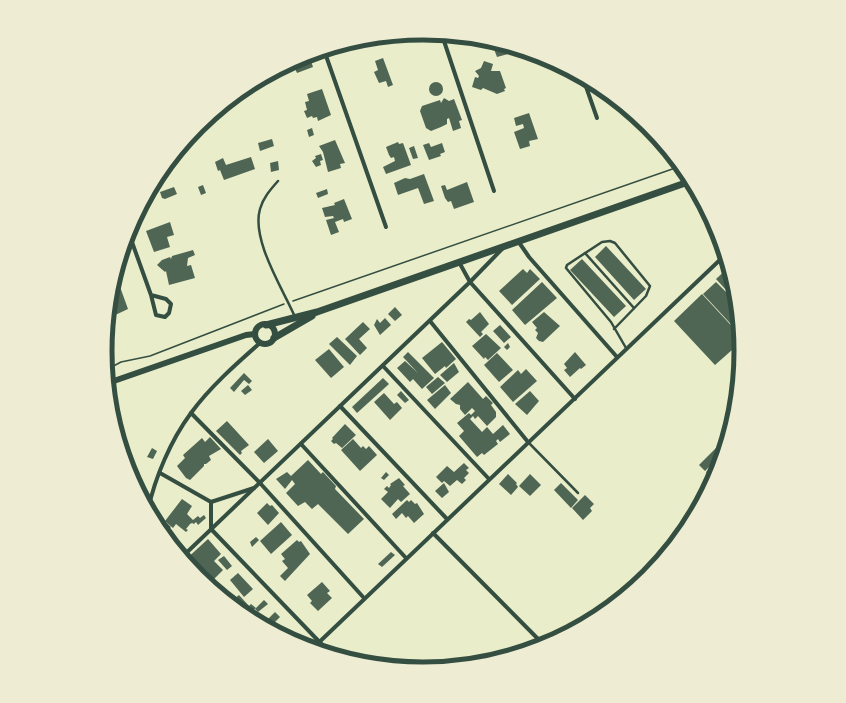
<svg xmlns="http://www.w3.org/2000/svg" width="846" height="703" font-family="'Alegreya Sans',sans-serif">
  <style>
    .building { fill: #4f6655 }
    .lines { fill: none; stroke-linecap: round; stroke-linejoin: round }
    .path { stroke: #344e41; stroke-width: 1.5 }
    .service { stroke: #344e41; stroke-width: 2.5 }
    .minor { stroke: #344e41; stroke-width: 4 }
    .tertiary { stroke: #344e41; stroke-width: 6 }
    .secondary { stroke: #344e41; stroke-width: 7 }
    .rim { fill: none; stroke: #344e41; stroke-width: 5 }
  </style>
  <rect width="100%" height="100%" fill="#e9edc9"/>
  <!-- building -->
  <g class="building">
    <path d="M491 41 505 45 508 54 497 57Z"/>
    <path d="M309 55 313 67 297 73 292 62Z"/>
    <path d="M383 58 393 85 388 87 386 81 379 83 374 72 378 70 375 61Z"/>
    <path d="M484 61 493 64 491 71H500L506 88 504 89 505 91 497 94 483 88 481 90 472 87 475 77 478 78 479 76 475 71 481 68Z"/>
    <circle cx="436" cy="89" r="7"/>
    <path d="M322 89 331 115 318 121 317 117 313 118 312 116 307 118 304 111 307 110 305 102 309 101 307 94Z"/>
    <path d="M444 98 449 101 454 99 462 120 459 121 461 128 453 131 449 118 447 119V124L441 127 431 131 426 128 420 111 422 106 440 100 441 103Z"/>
    <path d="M529 113 538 139 529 141 530 146 520 149 514 132 524 128 523 124 516 126 514 118Z"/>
    <path d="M312 128 314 135 309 137 307 130Z"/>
    <path d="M272 139 274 146 260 151 258 143Z"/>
    <path d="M335 140 345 163 340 164 341 168 328 172 323 152 319 146Z"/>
    <path d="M398 142 399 144 403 143 411 165 386 174 383 167 395 161 394 157 391 158 389 155 386 147Z"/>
    <path d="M429 143 431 147 442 143 445 152 440 154 441 156 429 160 423 145Z"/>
    <path d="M414 146 418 158 413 159 409 148Z"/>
    <path d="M321 154 323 160 320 161 321 165 316 167 312 161 316 158 315 156Z"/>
    <path d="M251 157 255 169 224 180 220 170 218 171 215 162 223 158 226 165Z"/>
    <path d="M278 161 279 170 271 172 270 163Z"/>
    <path d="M424 174 434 201 424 204 418 188 398 195 394 183 405 178 410 179Z"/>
    <path d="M467 182 474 202 454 209 451 201 448 202 445 198 441 186 445 185 447 190Z"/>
    <path d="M203 185 206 193 201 195 198 187Z"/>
    <path d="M174 187 177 194 165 199 162 198 160 192Z"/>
    <path d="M327 189 328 194 318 198 316 193Z"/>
    <path d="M344 199 352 219 344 222 343 219 335 222 339 232 331 235 326 220 334 218 333 216 325 217 322 208 335 205 334 203Z"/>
    <path d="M170 222 174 235 167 237 170 247 154 252 146 231Z"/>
    <path d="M606 246 646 289 634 300 595 257Z"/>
    <path d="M193 250 195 255 188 258 187 266 191 265 195 278 169 285 166 271 165 272 157 265 162 260 170 257 171 259 172 256Z"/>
    <path d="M582 259 626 306 614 317 570 270Z"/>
    <path d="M729 267 735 290 737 302 716 279Z"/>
    <path d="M523 269 527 273 530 269 540 279 512 305 499 291Z"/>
    <path d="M115 273 128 309 111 317 109 309 111 289Z"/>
    <path d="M542 282 557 298 525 325 512 310Z"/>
    <path d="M716 282 737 303 740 334 703 294Z"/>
    <path d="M702 294 740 335 741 342 715 365 674 321Z"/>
    <path d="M395 307 402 315 395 321 388 314Z"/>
    <path d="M480 312 489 324 481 332 483 334 480 337 466 322 469 319 471 320Z"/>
    <path d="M544 312 560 326 543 342 539 341 536 338 538 333 535 330 537 328 532 322Z"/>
    <path d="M385 318 391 325 380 335 374 325 377 319 380 323Z"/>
    <path d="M363 322 370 329 359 339 367 348 360 355 345 339Z"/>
    <path d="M500 325 511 337 504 343 493 331Z"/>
    <path d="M486 334 501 348 488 360 485 357 484 359 472 346Z"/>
    <path d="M337 337 357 356 350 365 329 344Z"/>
    <path d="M442 342 456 359 446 368 445 366 435 374 422 358Z"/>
    <path d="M508 343 510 347 507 350 504 347Z"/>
    <path d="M329 349 344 367 331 378 315 360Z"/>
    <path d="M408 352 434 378 422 389 413 379 410 382 397 368 405 361 418 373 403 357Z"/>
    <path d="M575 352 586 365 581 369 580 368 570 377 564 370 567 368 564 364Z"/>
    <path d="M497 353 513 370 499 382 484 365Z"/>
    <path d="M454 363 459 372 447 382 440 375Z"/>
    <path d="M526 369 537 381 513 402 500 387 518 370 521 374Z"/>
    <path d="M244 373 252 381 249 384 244 380 234 392 230 388Z"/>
    <path d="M438 377 445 383 432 394 426 387Z"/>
    <path d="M383 378 389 384 357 413 352 407Z"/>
    <path d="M468 382 483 399 486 396 493 403 491 405 496 412V417L487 426 478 416 475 419 473 416 470 419 482 432 487 427 493 434 503 425 510 434 500 442 498 439 496 441 498 444 484 455 482 453 477 457 459 436 464 431 457 423 469 413 471 415 475 411 472 408 465 415 460 409V405L456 404 450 399Z"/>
    <path d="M248 385 252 390 245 395 241 391Z"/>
    <path d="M445 385 451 393 435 409 427 400Z"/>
    <path d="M401 391 409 400 405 403 397 395Z"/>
    <path d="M530 391 539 401 527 415 515 404Z"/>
    <path d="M384 393 394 404 397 402 402 408 390 420 374 402Z"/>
    <path d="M227 421 249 445 241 451 242 453 240 455 216 431Z"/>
    <path d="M345 424 356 435 342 448 336 443 334 444 331 441 333 439 332 438Z"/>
    <path d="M728 436 723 453 705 471 699 465Z"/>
    <path d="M210 437 221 449 209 456 211 460 206 464H204V466L190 480 186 478 177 466 185 458 183 455 202 438 205 442Z"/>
    <path d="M268 439 278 451 264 463 254 452Z"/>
    <path d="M353 439 361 448 363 446 366 449 369 446 377 455 360 471 341 450Z"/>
    <path d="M152 448 157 451 153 459 147 457Z"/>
    <path d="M722 457 717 474 712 478 706 472Z"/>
    <path d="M308 460 321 474 323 472 336 486 335 489 364 519 348 534 318 504 312 509 305 502 298 506 286 493 295 484 292 480 285 489 276 479 287 472 291 476Z"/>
    <path d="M464 463 469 468 466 470 469 473 464 478 466 480 462 484 457 480 450 486 444 481 442 483 436 477 447 466 454 472Z"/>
    <path d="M386 472 389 475 384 480 381 478Z"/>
    <path d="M508 474 517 483 516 484 518 487 511 495 499 484Z"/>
    <path d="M530 474 541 485 530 496 519 486Z"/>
    <path d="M399 478 405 485 403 486 410 494 401 502 398 499 390 508 381 499 388 492 384 489 387 486 389 488 391 485 390 484Z"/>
    <path d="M444 483 449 492 442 498 435 491Z"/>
    <path d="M561 483 578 500 571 508 554 490Z"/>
    <path d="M585 495 594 504 590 508 592 511 583 520 572 508Z"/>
    <path d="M182 499 192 506 187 514 193 520 198 516 200 518 204 515 206 518 198 525 196 522 194 524 192 523 190 524 186 529 188 530 186 532 176 524 173 528 165 521Z"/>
    <path d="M407 500 409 502 411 500 415 504 417 503 424 514 414 523 408 516 406 518 402 513 396 519 392 514Z"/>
    <path d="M267 503 270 506 272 505 279 513 268 525 257 513Z"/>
    <path d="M281 522 292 535 271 554 260 541Z"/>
    <path d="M167 523 171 527 169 529 171 532 165 537 160 530Z"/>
    <path d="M256 537 259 540 252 547 250 542Z"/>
    <path d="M208 539 221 554 214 561 223 570 208 585 198 577 184 561Z"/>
    <path d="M297 540 299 542 301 541 310 554 285 581 280 576 288 568 282 561 285 559 281 554Z"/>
    <path d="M391 552 395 555 382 567 378 564Z"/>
    <path d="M224 556 232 566 227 570 218 560Z"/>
    <path d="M238 573 253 589 244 597 230 580Z"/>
    <path d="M322 582 330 591 327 593 332 598 318 611 310 603 312 601 307 595Z"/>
    <path d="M239 595 249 606 251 604 256 608 250 613 260 624 246 616 229 603Z"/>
    <path d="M264 600 268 604 258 612 255 609Z"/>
    <path d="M275 612 280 617 269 628 262 625Z"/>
  </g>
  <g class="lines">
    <!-- path -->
    <g class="path">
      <path d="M293 301 681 166"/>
      <path d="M106 370 121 362 150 356 284 304"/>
    </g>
    <!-- service -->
    <g class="service">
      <path d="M278 181C270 190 263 198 260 209 251 240 283 289 295 317"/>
      <path d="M585 253 634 308"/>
      <path d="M614 329 646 296 650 286 615 243 610 241 602 242 567 265 566 268 611 322 626 348"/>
      <path d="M528 442 578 493"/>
    </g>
    <!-- minor -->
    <g class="minor">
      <path d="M442 35 494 191"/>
      <path d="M324 50 386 227"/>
      <path d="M583 78 597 118"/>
      <path d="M128 231 151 295 166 299 171 304 169 313 165 317 156 315 151 295"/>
      <path d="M518 241 529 257 617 357"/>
      <path d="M459 262 470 282 575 399"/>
      <path d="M430 321 528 442"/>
      <path d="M383 366 489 479"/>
      <path d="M340 406 447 519"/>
      <path d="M191 413 260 483 364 598"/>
      <path d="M301 444 406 558"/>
      <path d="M160 473 211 502 254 488"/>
      <path d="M211 502V529L332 655"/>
      <path d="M148 510C155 477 171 440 191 413 210 387 236 364 260 343"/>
      <path d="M433 533 545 646"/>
      <path d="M182 557 470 282 503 248"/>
      <path d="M312 649 725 255"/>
    </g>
    <!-- tertiary -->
    <g class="tertiary">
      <circle cx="265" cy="334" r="10"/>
      <path d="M108 383 246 335 255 334"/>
    </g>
    <!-- secondary -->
    <g class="secondary">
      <path d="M266 325 317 312 691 181"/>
      <path d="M274 338 312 316"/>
    </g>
  </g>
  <!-- crop -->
  <path d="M0 0H846V703H0ZM112 351a311 311 0 1 1 622 0a311 311 0 1 1-622 0Z" fill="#eeecd3" fill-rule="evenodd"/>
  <path class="rim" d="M112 351a311 311 0 1 1 622 0a311 311 0 1 1-622 0Z"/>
</svg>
